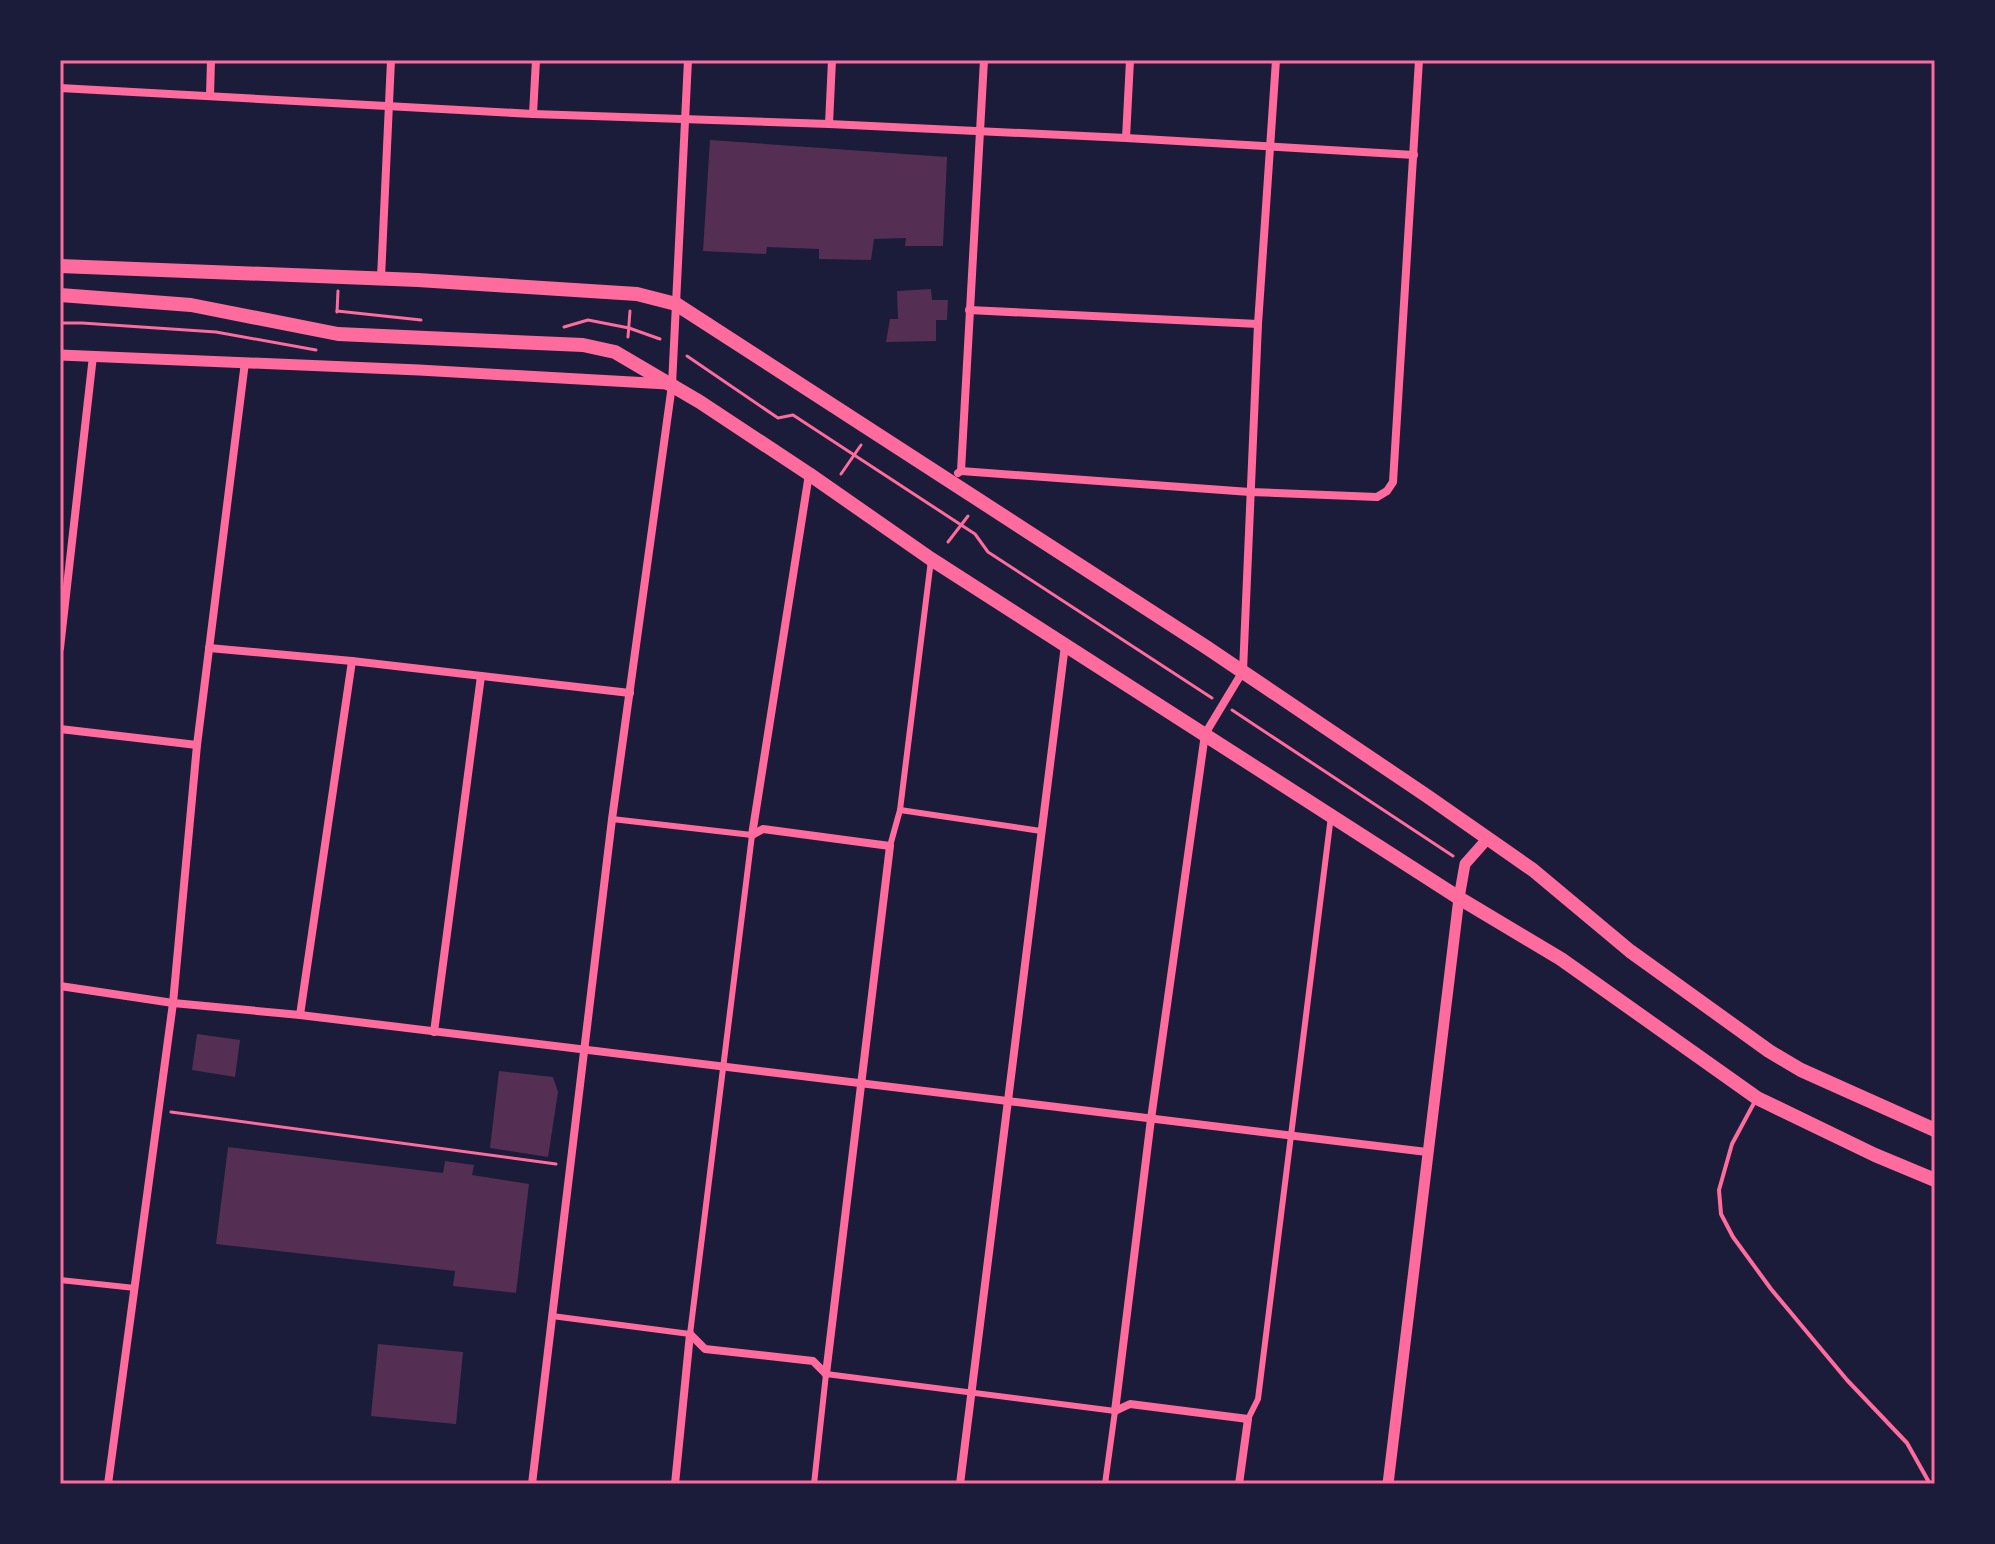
<svg xmlns="http://www.w3.org/2000/svg" width="1995" height="1544" font-family="'Space Grotesk',sans-serif">
  <style>
    .building { fill: #542f53 }
    .lines { fill: none; stroke-linecap: round; stroke-linejoin: round }
    .path { stroke: #ff6b9d; stroke-width: 3 }
    .service { stroke: #ff6b9d; stroke-width: 4 }
    .pedestrian { stroke: #ff6b9d; stroke-width: 6 }
    .minor { stroke: #ff6b9d; stroke-width: 8 }
    .tertiary { stroke: #ff6b9d; stroke-width: 11 }
    .primary { stroke: #ff6b9d; stroke-width: 14 }
    .neatline { fill: none; stroke: #ff6b9d; stroke-width: 3 }
  </style>
  <rect width="100%" height="100%" fill="#1b1b3a"/>
  <!-- building -->
  <g class="building">
    <path d="M710 140 947 157 943 246H905L906 238 874 239 871 260 819 259V249L767 247 766 254 703 251Z"/>
    <path d="M931 289 932 300H948L947 320H936V341L886 342 890 319H898L897 291Z"/>
    <path d="M197 1034 240 1040 235 1077 192 1070Z"/>
    <path d="M499 1071 553 1077 558 1092 548 1157 490 1148Z"/>
    <path d="M228 1147 443 1173 445 1161 474 1165 472 1175 529 1184 516 1293 453 1286 455 1271 216 1244Z"/>
    <path d="M378 1344 463 1352 456 1424 371 1416Z"/>
  </g>
  <g class="lines">
    <!-- path -->
    <g class="path">
      <path d="M337 311 421 320"/>
      <path d="M337 312 338 291"/>
      <path d="M60 323H82L216 332 316 350"/>
      <path d="M564 327 588 320 629 328 660 339"/>
      <path d="M628 337 630 311"/>
      <path d="M687 356 778 418 793 415 975 534 988 552 1212 698"/>
      <path d="M841 474 861 445"/>
      <path d="M948 542 968 516"/>
      <path d="M1232 710 1453 856"/>
      <path d="M171 1112 556 1164"/>
    </g>
    <!-- service -->
    <path class="service" d="M1754 1103 1732 1144 1719 1190 1721 1214 1733 1237 1771 1289 1847 1380 1907 1443 1930 1484"/>
    <!-- pedestrian -->
    <g class="pedestrian">
      <path d="M900 810 1041 831"/>
      <path d="M890 846 900 810 931 560"/>
      <path d="M60 1280 135 1288"/>
      <path d="M552 1316 690 1334 752 835 612 819"/>
      <path d="M1248 1419 1258 1399 1331 816"/>
      <path d="M814 1484 826 1374 1115 1411 1105 1484"/>
    </g>
    <!-- minor -->
    <g class="minor">
      <path d="M60 88 533 114 829 124 1126 138 1414 155"/>
      <path d="M210 96 211 60"/>
      <path d="M533 114 536 60"/>
      <path d="M829 124 832 60"/>
      <path d="M1126 138 1130 60"/>
      <path d="M381 278 391 60"/>
      <path d="M969 310 1258 324"/>
      <path d="M961 471 1250 492 1377 497 1387 491 1393 482 1419 60"/>
      <path d="M958 473 961 471 984 60"/>
      <path d="M60 648 93 356"/>
      <path d="M209 648 352 661 630 693"/>
      <path d="M60 729 197 745"/>
      <path d="M752 835 763 829 890 846 826 1374"/>
      <path d="M752 835 809 474"/>
      <path d="M60 986 173 1003 300 1015 1427 1152"/>
      <path d="M300 1015 352 661"/>
      <path d="M434 1032 481 676"/>
      <path d="M690 1334 705 1349 813 1361 826 1374"/>
      <path d="M1115 1411 1151 1119 1205 734 1243 671 1258 324 1276 60"/>
      <path d="M1115 1411 1130 1404 1248 1419 1239 1484"/>
      <path d="M108 1484 173 1003 197 745 245 362"/>
      <path d="M532 1484 612 819 672 385 688 60"/>
      <path d="M675 1484 690 1334"/>
      <path d="M960 1484 1065 645"/>
    </g>
    <!-- tertiary -->
    <g class="tertiary">
      <path d="M60 355 419 370 667 384"/>
      <path d="M1388 1484 1459 898 1465 864 1488 838"/>
    </g>
    <!-- primary -->
    <g class="primary">
      <path d="M60 266 418 280 637 294 676 304 1206 647 1427 796 1533 870 1630 951 1769 1051 1801 1070 1935 1130"/>
      <path d="M60 295 191 305 338 334 583 345 615 352 700 402 809 474 931 559 1459 898 1561 959 1757 1098 1875 1155 1935 1180"/>
    </g>
  </g>
  <!-- border -->
  <rect width="1995" height="1544" fill="none" stroke="#1b1b3a" stroke-width="124"/>
  <rect x="62" y="62" width="1871" height="1420" class="neatline"/>
</svg>
